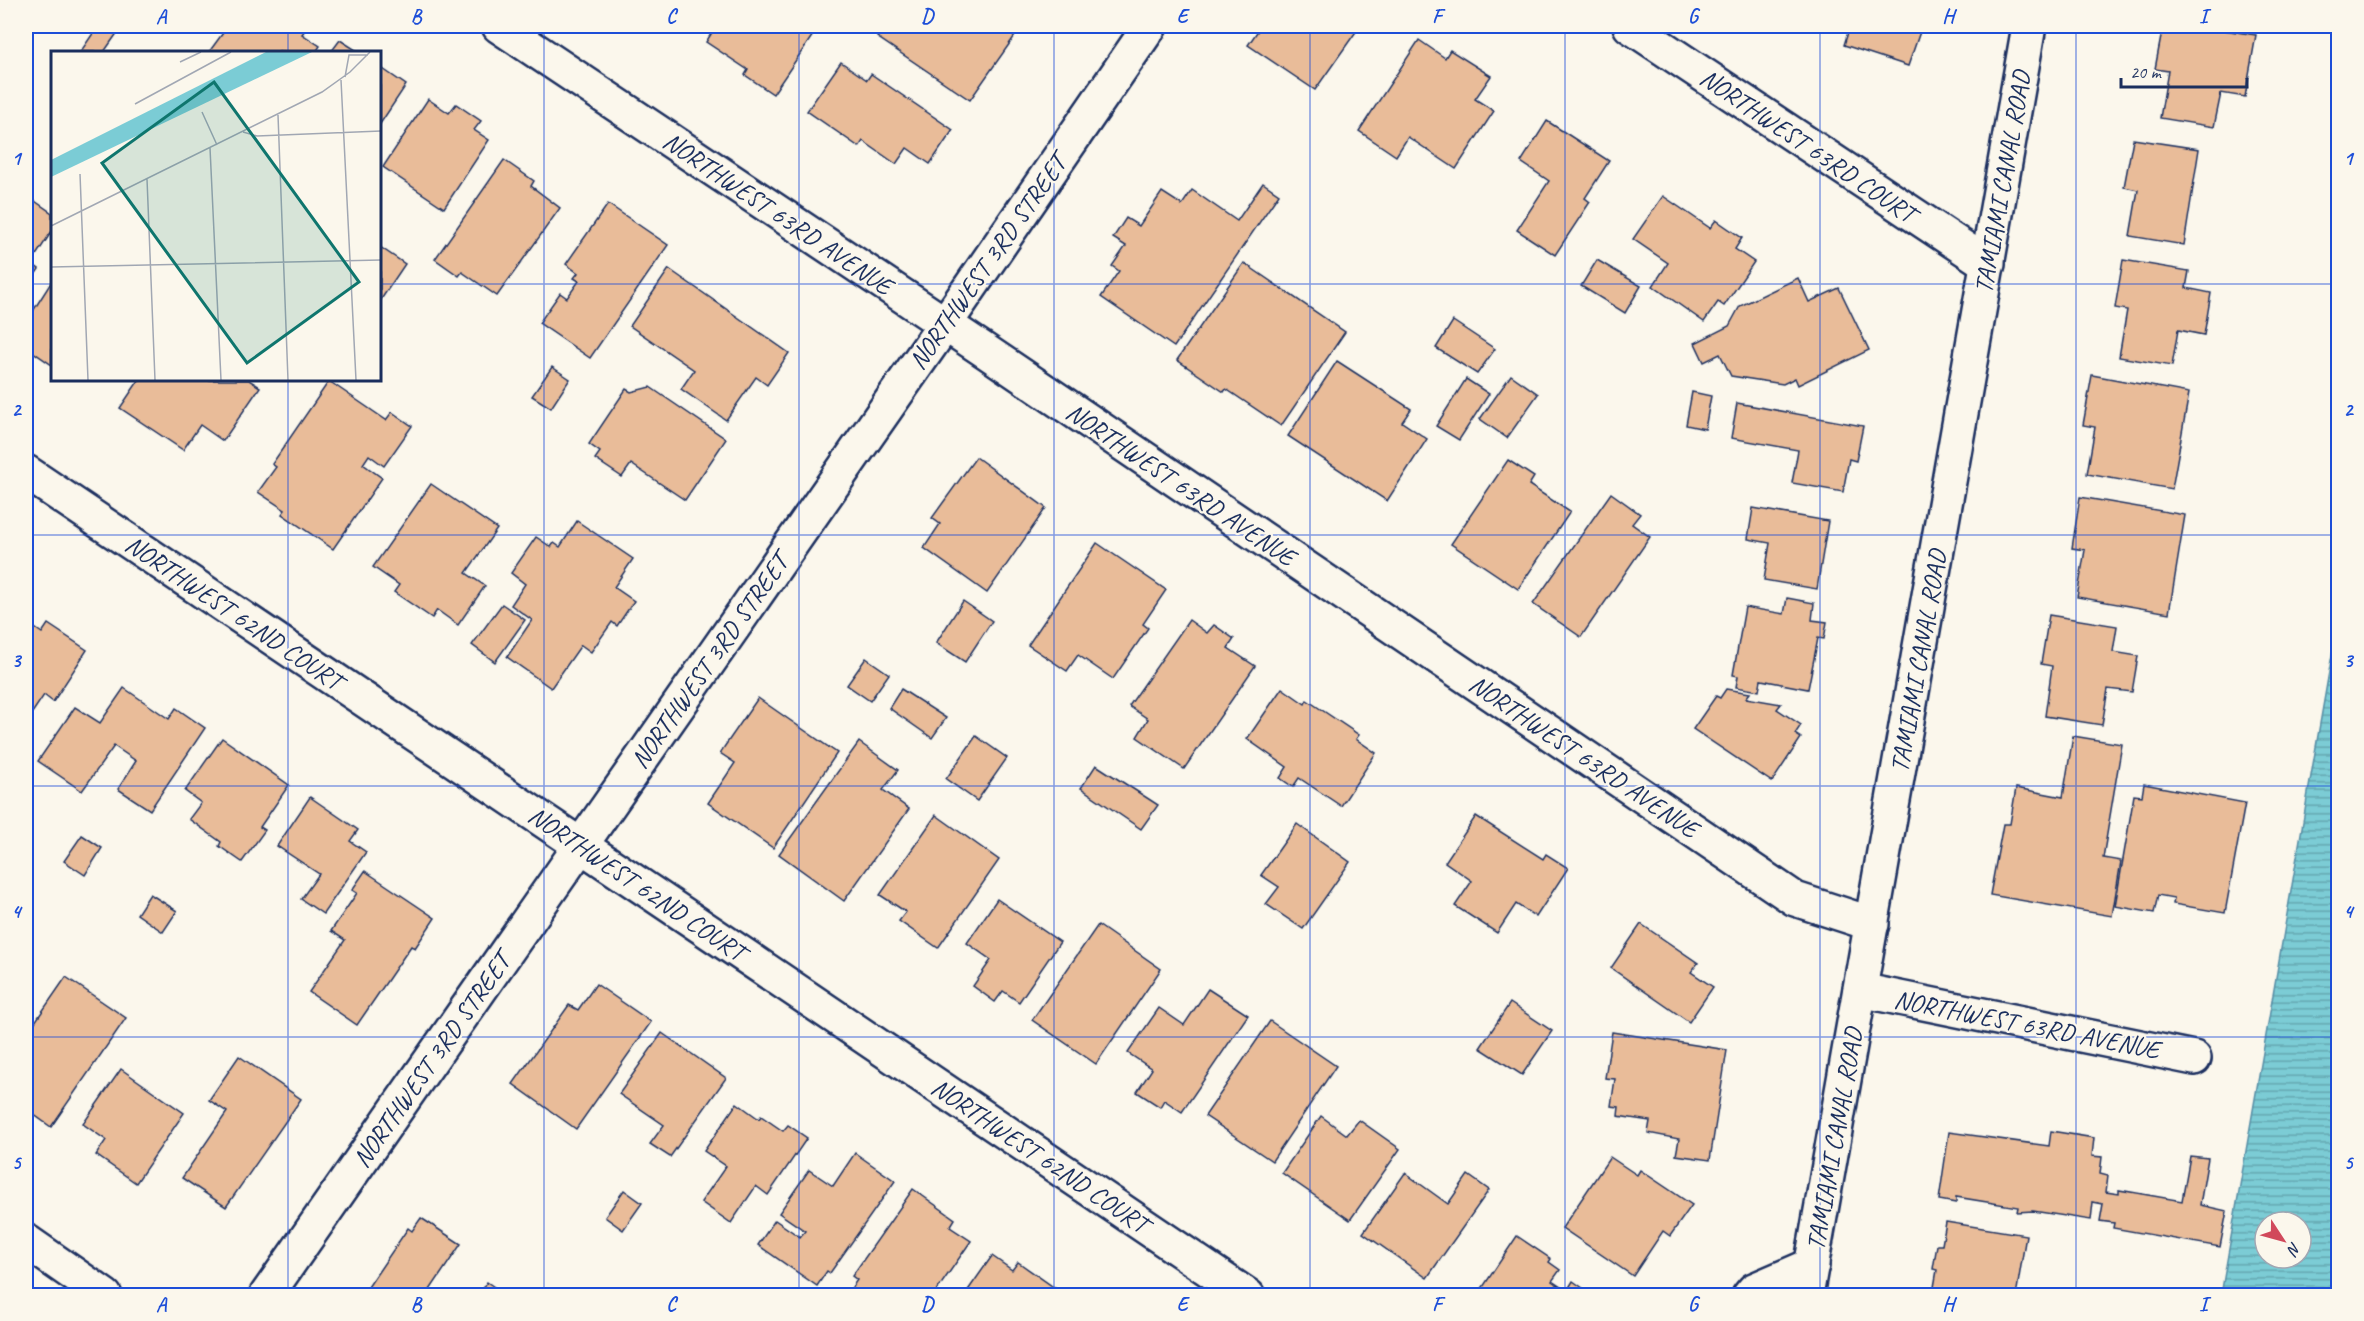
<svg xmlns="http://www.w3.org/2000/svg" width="2364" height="1321" font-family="Caveat,sans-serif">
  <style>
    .water { fill: url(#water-rules); stroke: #558da5; stroke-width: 1.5; fill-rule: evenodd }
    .building { fill: #e9bc99; stroke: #1b2f5e; stroke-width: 1.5 }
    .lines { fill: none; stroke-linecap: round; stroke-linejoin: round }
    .street-casing { stroke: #1b2f5e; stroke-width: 38 }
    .secondary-casing { stroke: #1b2f5e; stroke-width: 38 }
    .street { stroke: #fbf7ec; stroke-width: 33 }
    .secondary { stroke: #fbf7ec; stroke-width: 33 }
    .grid { fill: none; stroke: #1d4ed8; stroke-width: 1.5; stroke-opacity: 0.55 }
    .labels { text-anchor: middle; stroke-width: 4.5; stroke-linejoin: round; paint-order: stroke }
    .street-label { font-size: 26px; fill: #1b2f5e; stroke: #fbf7ec }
    .inset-road { fill: none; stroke: #a1a7b3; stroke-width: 1.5 }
    .view { fill: #0f766e; fill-opacity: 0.15; stroke: #0f766e; stroke-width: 3 }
    .inset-edge { fill: none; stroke: #1b2f5e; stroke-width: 3 }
    .neatline { fill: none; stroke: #1d4ed8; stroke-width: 2 }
    .grid-label { font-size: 20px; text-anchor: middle; font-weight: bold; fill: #1d4ed8 }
  </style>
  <defs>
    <pattern id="water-rules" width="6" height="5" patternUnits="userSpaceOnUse" patternTransform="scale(1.5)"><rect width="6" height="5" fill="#7bccd5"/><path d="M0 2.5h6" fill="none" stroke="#64a6b0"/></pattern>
  </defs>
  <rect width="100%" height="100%" fill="#fbf7ec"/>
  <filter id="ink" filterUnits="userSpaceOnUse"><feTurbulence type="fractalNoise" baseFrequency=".0167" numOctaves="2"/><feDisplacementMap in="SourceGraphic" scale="12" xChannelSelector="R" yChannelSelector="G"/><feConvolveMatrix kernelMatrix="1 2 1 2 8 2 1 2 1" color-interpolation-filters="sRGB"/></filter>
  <g filter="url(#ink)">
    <!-- water -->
    <path class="water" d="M2338 620V1295H2221ZM2265 1222H2301V1258H2265Z"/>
    <!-- building -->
    <g class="building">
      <path d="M98 26H114L120 29 104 52H84L81 51Z"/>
      <path d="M228 26H308L302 34 320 46 316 52H209Z"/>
      <path d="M716 26H819L773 94 745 75 748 70 706 42Z"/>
      <path d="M885 26H914L919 29 921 26H1006L1017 33 970 100 877 37Z"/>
      <path d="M1261 26H1360L1315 90 1248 45Z"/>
      <path d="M1850 26H1922L1908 66 1844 45Z"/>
      <path d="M2163 26H2197L2256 35 2245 97 2221 93 2214 127 2160 118 2168 71 2155 69Z"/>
      <path d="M340 40 359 52H331Z"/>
      <path d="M1419 40 1445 58 1450 50 1491 76 1475 99 1494 111 1456 169 1408 137 1396 156 1359 131Z"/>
      <path d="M841 62 867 80 871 74 953 130 930 164 907 148 896 164 863 141 859 147 807 111Z"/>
      <path d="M380 67 406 85 380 124Z"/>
      <path d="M428 99 449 113 456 104 481 121 474 130 489 140 444 208 383 167Z"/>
      <path d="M1547 121 1609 161 1585 198 1590 202 1555 255 1517 230 1549 181 1521 162Z"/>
      <path d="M2133 139 2199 149 2184 245 2130 236 2138 190 2124 187Z"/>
      <path d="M504 160 534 181 531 186 560 208 497 296 462 272 459 276 435 259Z"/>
      <path d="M1263 183 1279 194 1174 347 1101 297 1119 271 1112 266 1126 246 1113 238 1126 218 1139 226 1162 192 1182 205 1192 190 1237 221Z"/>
      <path d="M1663 196 1710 228 1716 220 1742 238 1735 249 1754 262 1724 306 1718 302 1704 322 1653 286 1668 263 1633 239Z"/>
      <path d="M29 197 52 213V231L31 263 39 269 26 288V201Z"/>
      <path d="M608 204 668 245 590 358 539 323 560 293 567 298 579 281 574 278 578 273 566 264Z"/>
      <path d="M380 247 405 264 380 301Z"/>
      <path d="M1597 260 1641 286 1625 313 1581 286Z"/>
      <path d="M2123 260 2189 271 2186 288 2211 293 2204 335 2178 330 2172 366 2119 357 2127 310 2115 308Z"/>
      <path d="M1244 263 1345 332 1281 426 1226 389 1224 392 1177 360Z"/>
      <path d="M669 269 789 353 767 385 756 377 726 420 681 389 694 370 630 326Z"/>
      <path d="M1798 278 1809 302 1839 288 1869 350 1798 385 1795 378 1783 384 1731 376 1720 354 1704 362 1695 343 1729 326 1740 306Z"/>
      <path d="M52 281V365L26 347V322Z"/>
      <path d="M1453 321 1495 349 1477 374 1436 348Z"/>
      <path d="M1337 361 1411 409 1402 422 1427 439 1387 501 1288 436Z"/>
      <path d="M552 367 570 379 551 408 532 396Z"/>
      <path d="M1511 375 1538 394 1507 438 1480 419Z"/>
      <path d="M2092 375 2189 393 2172 489 2087 474 2095 427 2083 425Z"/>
      <path d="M1466 379 1489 394 1459 440 1436 426Z"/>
      <path d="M139 380H249L260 387 223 441 200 425 183 450 120 408Z"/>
      <path d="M329 381 386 420 392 412 412 426 384 466 369 455 363 464 382 478 333 549 282 514 285 510 258 492 276 467 272 464Z"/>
      <path d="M650 387 726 439 685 500 631 464 622 477 595 459 600 452 589 444 626 389 631 392Z"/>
      <path d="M1692 392 1711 396 1705 429 1686 425Z"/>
      <path d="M1737 403 1863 426 1856 461 1849 459 1843 492 1792 483 1798 450 1731 438Z"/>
      <path d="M976 457 1046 508 987 593 924 548 940 524 932 518Z"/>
      <path d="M1508 460 1534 477 1529 485 1570 512 1518 589 1451 544Z"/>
      <path d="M431 484 497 529 466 573 485 586 458 625 437 610 432 618 394 592 399 585 373 567Z"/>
      <path d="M1611 493 1640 514 1632 524 1650 537 1581 637 1533 604Z"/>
      <path d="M2080 497 2185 515 2169 613 2077 597 2085 550 2072 548Z"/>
      <path d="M1753 508 1828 521 1817 589 1764 580 1770 543 1748 539Z"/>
      <path d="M577 521 633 559 614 587 634 601 617 626 612 622 591 652 581 645 551 688 507 657 532 620 511 605 525 584 511 573 536 537 551 547 554 543 560 547Z"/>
      <path d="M1097 543 1166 590 1143 624 1148 628 1113 679 1078 655 1067 671 1028 645Z"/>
      <path d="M1787 598 1814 603 1812 620 1827 622 1824 639 1818 638 1808 689 1761 680 1759 691 1736 687 1738 676 1733 675 1745 607 1784 614Z"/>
      <path d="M963 601 992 621 965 662 936 643Z"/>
      <path d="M502 604 525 620 495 662 472 645Z"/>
      <path d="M2049 615 2117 626 2113 652 2138 656 2132 692 2108 689 2102 725 2045 716 2052 666 2041 664Z"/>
      <path d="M1189 620 1207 633 1214 625 1234 639 1228 648 1255 666 1184 769 1137 737 1148 719 1129 706Z"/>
      <path d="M26 622 42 633 48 624 87 650 53 702 44 695 28 719 26 718Z"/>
      <path d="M866 658 889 674 870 701 847 685Z"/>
      <path d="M124 688 169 719 176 708 205 728 150 810 118 789 136 761 114 746 82 791 38 761 75 707 100 723Z"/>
      <path d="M1282 688 1305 704 1307 700 1359 735 1356 739 1376 753 1341 806 1299 778 1293 787 1280 778 1287 767 1247 739Z"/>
      <path d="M901 689 946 718 932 738 889 708Z"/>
      <path d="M1726 689 1750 693 1746 698 1781 704 1777 709 1801 725 1795 734 1801 738 1772 782 1693 729 1716 696 1720 698Z"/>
      <path d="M758 698 837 753 773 848 708 803 735 763 720 753Z"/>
      <path d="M976 736 1007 758 977 801 946 779Z"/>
      <path d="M2073 736 2122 744 2103 858 2121 861 2112 916 1990 895 2003 824H2010L2016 788 2063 797Z"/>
      <path d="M222 738 289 785 260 827 265 830 242 862 219 846 221 842 189 819 201 803 185 791Z"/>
      <path d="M859 742 898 770 883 790 909 809 844 901 779 854Z"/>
      <path d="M1096 765 1158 805 1141 829 1081 788Z"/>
      <path d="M2144 784 2245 803 2225 913 2173 904 2174 898 2158 895 2154 913 2115 906 2134 795 2142 796Z"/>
      <path d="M310 797 358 830 350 841 366 852 323 914 301 899 319 874 277 846Z"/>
      <path d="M936 815 999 860 938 948 899 921 906 912 880 895Z"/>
      <path d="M1476 816 1543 859 1546 854 1568 868 1536 917 1516 904 1497 933 1455 906 1472 881 1445 862Z"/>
      <path d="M1297 824 1350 862 1303 929 1266 904 1279 887 1261 875Z"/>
      <path d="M82 835 102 848 85 875 64 861Z"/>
      <path d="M365 871 435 918 415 948 411 946 357 1025 309 992 345 940 331 931 357 893 352 890Z"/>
      <path d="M150 894 177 911 163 932 137 914Z"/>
      <path d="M997 899 1060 942 1019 1002 1003 991 995 1002 973 986 991 960 967 943Z"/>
      <path d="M1641 924 1698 963 1691 972 1713 987 1689 1022 1611 968Z"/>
      <path d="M1098 925 1161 969 1096 1064 1032 1020Z"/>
      <path d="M66 977 126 1018 51 1127 26 1109V1035Z"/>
      <path d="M596 984 651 1022 576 1129 513 1084 569 1005 578 1010Z"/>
      <path d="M1208 989 1248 1015 1182 1112 1164 1100 1160 1107 1137 1092 1152 1069 1128 1053 1159 1008 1184 1025Z"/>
      <path d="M1510 1003 1552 1031 1522 1075 1480 1048Z"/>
      <path d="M1270 1021 1336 1066 1272 1161 1205 1116Z"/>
      <path d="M1612 1032 1727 1050 1710 1160 1676 1155 1679 1139 1648 1133 1650 1121 1618 1116 1619 1107 1611 1106 1615 1079 1605 1078Z"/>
      <path d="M662 1033 726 1078 670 1157 650 1144 664 1125 619 1094Z"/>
      <path d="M239 1056 301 1099 226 1207 182 1178 227 1112 209 1100Z"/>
      <path d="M121 1069 184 1113 136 1183 96 1155 106 1140 83 1124Z"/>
      <path d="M737 1103 759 1119 761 1116 783 1131 788 1125 807 1138 768 1195 756 1186 731 1223 701 1202 726 1166 704 1151Z"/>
      <path d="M1321 1116 1347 1135 1359 1120 1400 1149 1350 1220 1282 1173Z"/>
      <path d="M2051 1131 2094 1138 2092 1156 2102 1157 2100 1174 2108 1176 2106 1192 2119 1194V1190L2182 1201 2190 1156 2208 1158 2200 1205 2227 1211 2220 1247 2113 1228 2114 1223 2100 1221 2103 1204 2093 1202 2091 1220 2033 1211 2017 1212 2018 1207 1956 1197V1203L1939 1200 1949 1132 2049 1146Z"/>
      <path d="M855 1153 895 1181 830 1273 827 1271 817 1286 758 1245 775 1220 800 1237 805 1231 779 1213 809 1170 833 1186Z"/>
      <path d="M1610 1157 1637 1175 1640 1170 1692 1205 1670 1236 1663 1231 1633 1276 1562 1228Z"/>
      <path d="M1405 1173 1448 1204 1468 1175 1489 1190 1427 1278 1363 1233Z"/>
      <path d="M913 1189 955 1219 950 1227 971 1241 933 1296H846L857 1280 852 1276Z"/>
      <path d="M624 1190 642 1203 623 1230 605 1217Z"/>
      <path d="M421 1218 461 1244 426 1296H362L408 1228 412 1231Z"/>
      <path d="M1946 1222 2026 1235 2016 1296H1951L1933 1293 1937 1270 1933 1269 1937 1245H1942Z"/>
      <path d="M1517 1236 1551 1259 1549 1262 1560 1270 1552 1281 1567 1291 1573 1281 1594 1296H1477Z"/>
      <path d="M992 1256 1012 1270 1018 1262 1059 1291 1056 1296H964Z"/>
      <path d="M487 1282 507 1296H479Z"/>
    </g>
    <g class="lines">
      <defs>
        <g id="street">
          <path d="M499 26 987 352 1795 899 1872 924"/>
          <path d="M1630 26 1988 264"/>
          <path d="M26 472C434 745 841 1021 1248 1296"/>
          <path d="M1860 990 2194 1058"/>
          <path d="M266 1296 945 324 1150 26"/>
          <path d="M1749 1296 1754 1290 1812 1265"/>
        </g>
        <g id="secondary">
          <path d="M26 1241 105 1296"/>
          <path d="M1806 1296 2029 26"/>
        </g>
      </defs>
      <!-- street casing -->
      <use href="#street" class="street-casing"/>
      <!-- secondary casing -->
      <use href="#secondary" class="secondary-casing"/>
      <!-- street -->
      <use href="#street" class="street"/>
      <!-- secondary -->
      <use href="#secondary" class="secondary"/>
    </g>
  </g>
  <!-- grid -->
  <path class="grid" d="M288 26V52M544 26V1296M799 26V1296M1054 26V1296M1310 26V1296M1565 26V1296M1820 26V1296M2076 26V1296M26 284H52M380 284H2338M288 380V1296M26 535H2338M26 786H2338M26 1037H2338"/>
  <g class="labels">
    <!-- street labels -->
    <g class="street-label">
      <text transform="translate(1808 145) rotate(34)" y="9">NORTHWEST 63RD COURT</text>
      <text transform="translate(2002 182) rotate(-80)" y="9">TAMIAMI CANAL ROAD</text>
      <text transform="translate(778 213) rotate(34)" y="9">NORTHWEST 63RD AVENUE</text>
      <text transform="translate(987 262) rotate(-55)" y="9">NORTHWEST 3RD STREET</text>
      <text transform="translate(1181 484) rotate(34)" y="9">NORTHWEST 63RD AVENUE</text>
      <text transform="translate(234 612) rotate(34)" y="9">NORTHWEST 62ND COURT</text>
      <text transform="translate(709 661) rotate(-55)" y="9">NORTHWEST 3RD STREET</text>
      <text transform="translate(1918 661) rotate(-80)" y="9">TAMIAMI CANAL ROAD</text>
      <text transform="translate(1584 756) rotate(34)" y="9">NORTHWEST 63RD AVENUE</text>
      <text transform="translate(637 883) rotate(34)" y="9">NORTHWEST 62ND COURT</text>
      <text transform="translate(2027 1024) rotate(11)" y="9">NORTHWEST 63RD AVENUE</text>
      <text transform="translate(431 1060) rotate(-55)" y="9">NORTHWEST 3RD STREET</text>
      <text transform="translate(1834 1139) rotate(-80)" y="9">TAMIAMI CANAL ROAD</text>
      <text transform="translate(1040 1155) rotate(34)" y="9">NORTHWEST 62ND COURT</text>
    </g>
  </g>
  <!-- overview -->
  <g transform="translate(51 51)">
    <rect width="330" height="330" fill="#fbf7ec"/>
    <path d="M215 1H261L0 126V109Z" fill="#7bccd5"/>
    <path class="inset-road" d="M129 11 150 1M294 26 298 4H317M290 29 305 329M84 53 180 1M151 61 166 94M227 64 237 329M192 81 206 85 330 80M159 97 170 329M29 123 37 329M96 128 104 329M0 175 271 41 299 21 319 1M0 216 330 209"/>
    <path class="view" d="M163 31 308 231 196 312 51 112Z"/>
    <rect width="330" height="330" class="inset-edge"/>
  </g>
  <!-- margin -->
  <rect width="2364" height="1321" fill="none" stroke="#fbf7ec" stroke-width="66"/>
  <!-- north arrow -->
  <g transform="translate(2283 1240) rotate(126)"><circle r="28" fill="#fbf7ec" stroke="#a1a7b3" stroke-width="1.5"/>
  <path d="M0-4.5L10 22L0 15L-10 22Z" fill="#d1495b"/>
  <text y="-9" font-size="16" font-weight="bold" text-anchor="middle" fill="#1b2f5e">N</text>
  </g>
  <!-- scale -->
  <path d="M2121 78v9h126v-9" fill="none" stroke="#1b2f5e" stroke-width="3"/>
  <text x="2130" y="78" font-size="18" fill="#1b2f5e" stroke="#fbf7ec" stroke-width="4.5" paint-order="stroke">20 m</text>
  <rect x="33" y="33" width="2298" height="1255" class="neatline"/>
  <g class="grid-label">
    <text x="161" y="23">A</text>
    <text x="416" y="23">B</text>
    <text x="671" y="23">C</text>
    <text x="927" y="23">D</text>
    <text x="1182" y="23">E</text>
    <text x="1437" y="23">F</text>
    <text x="1693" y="23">G</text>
    <text x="1948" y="23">H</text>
    <text x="2203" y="23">I</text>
    <text x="16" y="165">1</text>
    <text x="2348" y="165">1</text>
    <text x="16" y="416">2</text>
    <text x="2348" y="416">2</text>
    <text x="16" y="667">3</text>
    <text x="2348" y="667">3</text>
    <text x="16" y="918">4</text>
    <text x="2348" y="918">4</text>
    <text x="16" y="1169">5</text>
    <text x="2348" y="1169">5</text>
    <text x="161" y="1311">A</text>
    <text x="416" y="1311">B</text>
    <text x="671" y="1311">C</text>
    <text x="927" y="1311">D</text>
    <text x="1182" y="1311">E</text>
    <text x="1437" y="1311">F</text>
    <text x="1693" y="1311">G</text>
    <text x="1948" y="1311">H</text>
    <text x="2203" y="1311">I</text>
  </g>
</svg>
